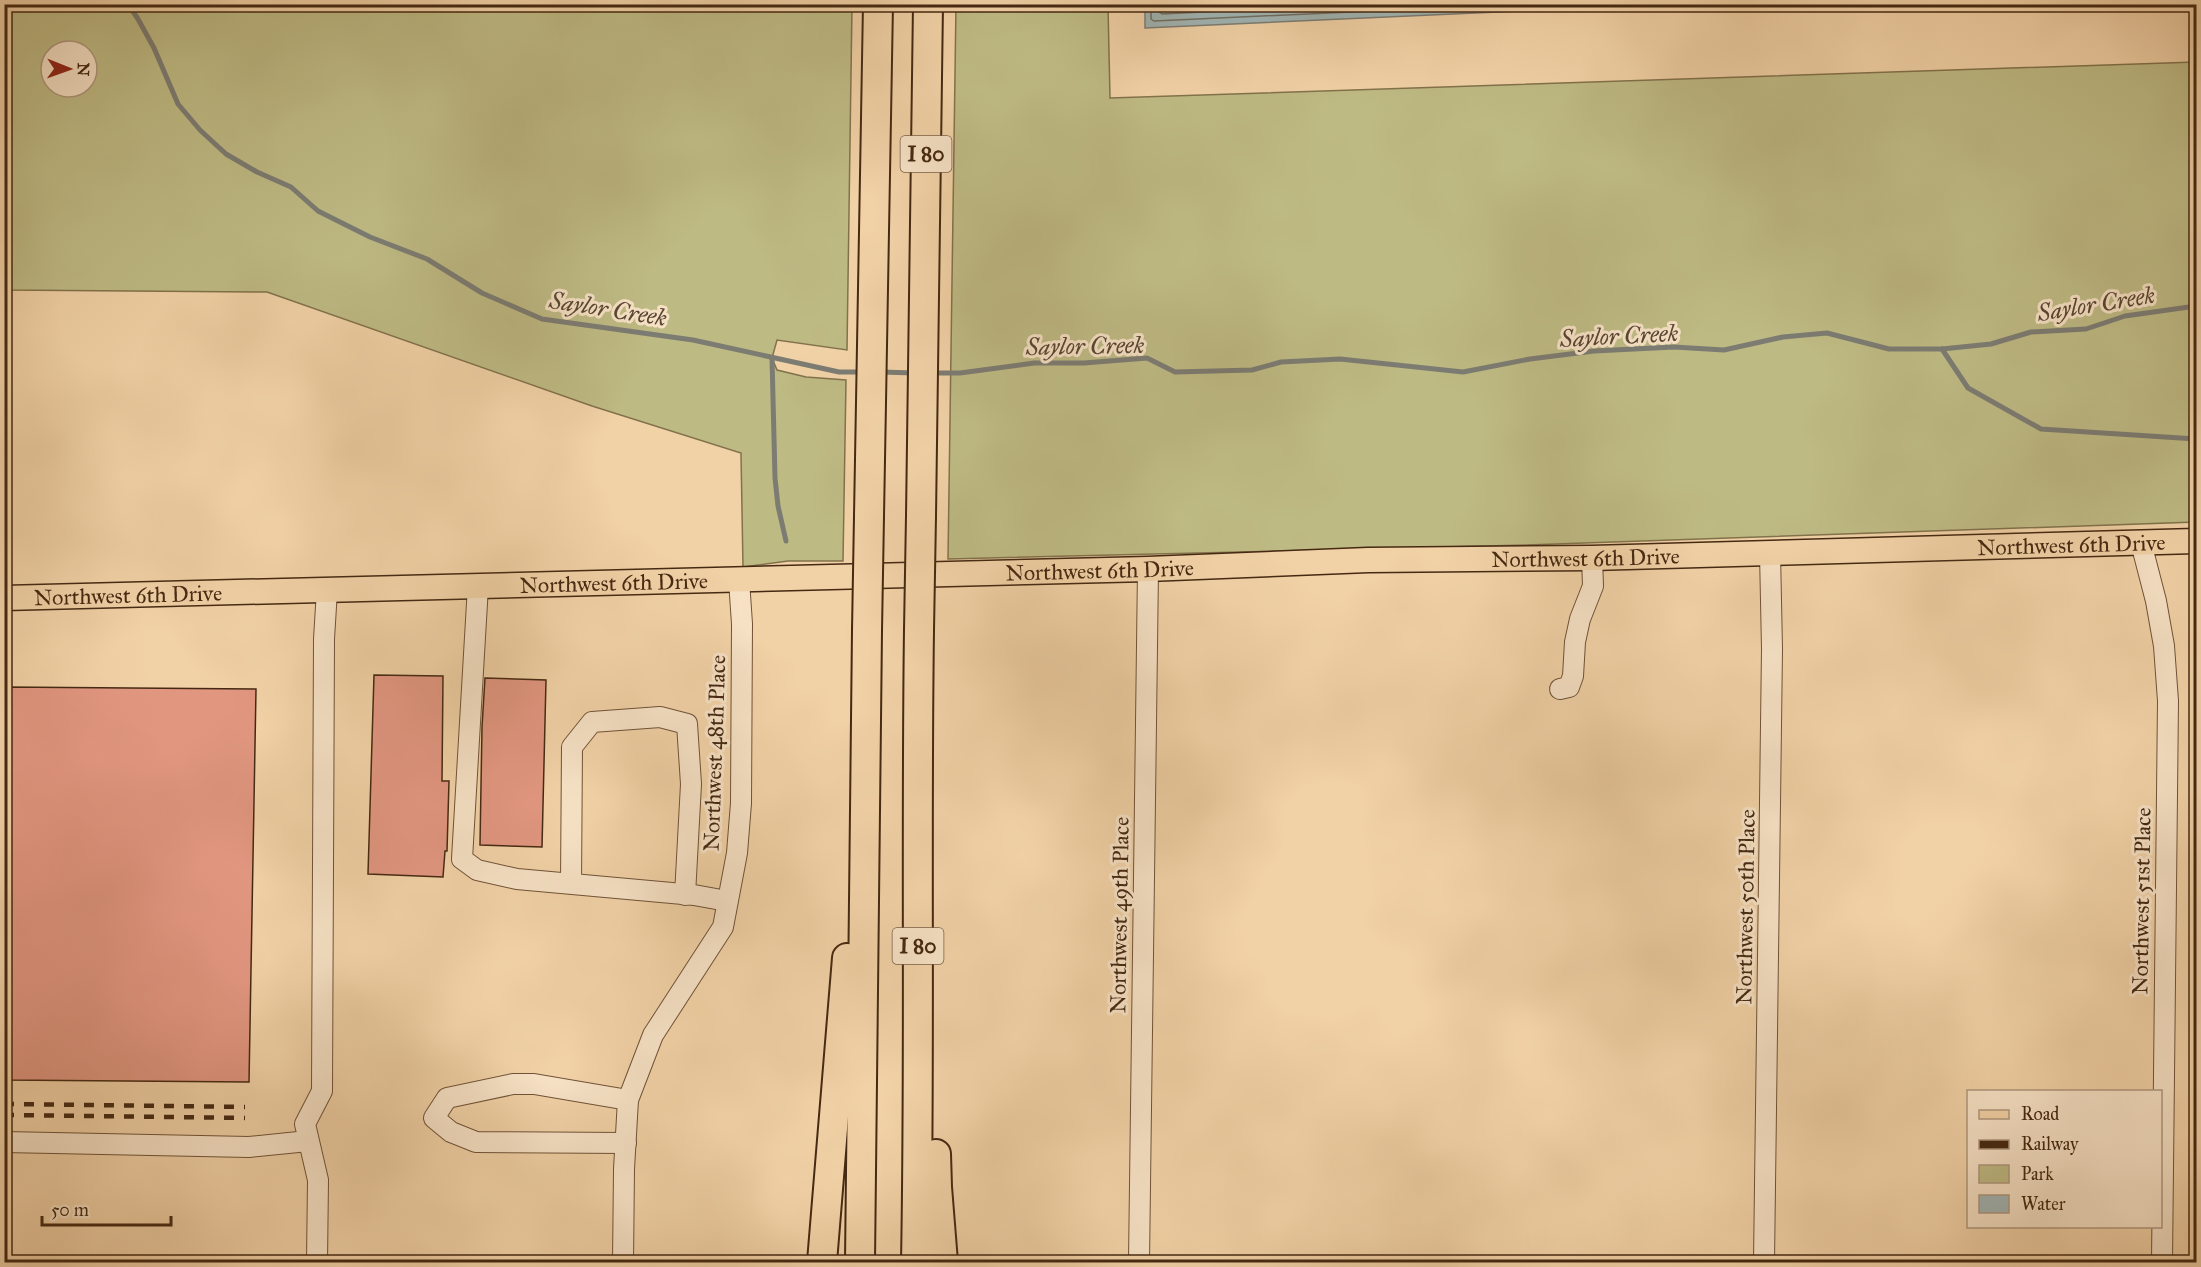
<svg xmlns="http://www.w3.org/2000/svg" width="2201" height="1267" font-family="'IM FELL Great Primer',serif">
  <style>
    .green { fill: #beba84; stroke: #82724b; stroke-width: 1.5; fill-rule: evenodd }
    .water { fill: #a0b4b3; stroke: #7c7c73; stroke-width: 1.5 }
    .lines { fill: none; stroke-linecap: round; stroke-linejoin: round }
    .shore { stroke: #726e62; stroke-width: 1.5 }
    .stream { stroke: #7c7c73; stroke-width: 5 }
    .building { fill: #e19680; stroke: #452912; stroke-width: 1.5 }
    .minor-casing { stroke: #705337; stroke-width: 22 }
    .major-casing { stroke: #452912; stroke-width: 27 }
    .highway-casing { stroke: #452912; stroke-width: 32 }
    .minor { stroke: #f6e1c5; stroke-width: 20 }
    .major { stroke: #f1d1a6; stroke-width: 24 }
    .highway { stroke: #f1d1a6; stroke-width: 28 }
    .rail { stroke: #452912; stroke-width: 4.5; stroke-dasharray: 10 10; stroke-linecap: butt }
    .highway-bridge-casing { stroke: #452912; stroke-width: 32; stroke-linecap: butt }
    .highway-bridge { stroke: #f1d1a6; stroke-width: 28 }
    .labels { text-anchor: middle; stroke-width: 6; stroke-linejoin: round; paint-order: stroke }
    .shield { fill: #f6e1c5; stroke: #7a6048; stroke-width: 1.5 }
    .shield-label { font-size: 21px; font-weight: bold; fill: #452912 }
    .street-label { font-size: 22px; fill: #452912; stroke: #f6e1c5 }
    .water-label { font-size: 24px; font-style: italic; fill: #574532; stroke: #f6e1c5 }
  </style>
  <rect width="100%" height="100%" fill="#f1d1a6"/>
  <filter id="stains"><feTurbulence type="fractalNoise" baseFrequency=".00333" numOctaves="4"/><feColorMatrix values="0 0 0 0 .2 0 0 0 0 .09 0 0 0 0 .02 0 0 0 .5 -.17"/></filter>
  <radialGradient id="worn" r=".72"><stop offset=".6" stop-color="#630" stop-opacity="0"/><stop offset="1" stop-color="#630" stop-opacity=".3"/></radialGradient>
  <!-- green -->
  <g class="green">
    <path d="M5 4 852 5 847 350 777 340 772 358 777 370 806 377 846 380 843 561H788L743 567 741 453 592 406 267 292 5 290ZM51 51H87V87H51Z"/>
    <path d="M956 5H1108L1110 98 2196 62V522L1526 545 948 559Z"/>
  </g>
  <!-- water -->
  <path class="water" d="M1145 5V4L1656 5 1145 28Z"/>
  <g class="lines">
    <!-- shore -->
    <g class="shore">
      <path d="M1151 4V19L1154 21 1525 4"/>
      <path d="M1159 4V12L1162 14 1361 4"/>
    </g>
    <!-- stream -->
    <g class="stream">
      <path d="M128 4 138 19 154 48 178 104 200 130 226 154 257 172 291 187 318 211 370 237 427 259 482 293 542 319 693 340 839 372H863"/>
      <path d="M1942 349 1968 388 2041 429 2196 439"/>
      <path d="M772 358 775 478 778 506 786 541"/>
      <path d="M881 372 914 373"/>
      <path d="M932 373H960L1034 363H1084L1147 358 1175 372 1252 370 1281 362 1340 359 1463 372 1530 359 1594 351 1674 347 1724 350 1783 337 1827 333 1889 349H1942L1991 344 2031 332 2086 329 2125 316 2196 306"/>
    </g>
  </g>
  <!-- building -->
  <g class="building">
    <path d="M374 675 443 676 442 781H449L447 851H445L443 877 368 874Z"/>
    <path d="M485 678 546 680 542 847 480 845 482 727Z"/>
    <path d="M4 687 256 689 249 1082 4 1080Z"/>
  </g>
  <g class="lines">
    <defs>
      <g id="minor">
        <path d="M2141 543 2156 601 2164 646 2168 701 2162 1262"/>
        <path d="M478 586 462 859 477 870 517 879 694 895 727 901"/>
        <path d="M1560 689 1569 687 1573 676 1575 642 1580 619 1593 586 1592 558"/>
        <path d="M571 883 572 747 592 722 660 717 687 724 691 784 685 895"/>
        <path d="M4 1142 249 1147 308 1141"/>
        <path d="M626 1143 476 1142 451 1132 434 1118 447 1098 513 1084H534L628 1100"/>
        <path d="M317 1262 318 1180 305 1124 322 1091 324 639 327 590"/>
        <path d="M623 1262 624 1169 628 1100 653 1035 723 927 737 853 741 803 742 624 739 580"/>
        <path d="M1139 1262 1148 569"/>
        <path d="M1764 1262 1772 649 1770 553"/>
      </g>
      <g id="major">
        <path id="s1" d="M4 598 1148 569 1368 560 1592 558 2196 541"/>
      </g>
      <g id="highway">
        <path d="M869 516 878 4"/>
        <path d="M921 516 928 4"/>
        <path d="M936 1154 937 1187 943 1262"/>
        <path d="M822 1262 847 958"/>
        <path d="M860 1262 867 630"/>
        <path d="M916 1262C920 1052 916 841 919 630"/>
      </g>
    </defs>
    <!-- minor casing -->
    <use href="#minor" class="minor-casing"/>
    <!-- major casing -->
    <use href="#major" class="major-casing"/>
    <!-- highway casing -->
    <use href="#highway" class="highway-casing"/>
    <!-- minor -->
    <use href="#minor" class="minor"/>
    <!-- major -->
    <use href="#major" class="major"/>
    <!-- highway -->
    <use href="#highway" class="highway"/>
    <!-- rail -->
    <g class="rail">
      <path d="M4 1104 245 1107"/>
      <path d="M4 1115 245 1118"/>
    </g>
    <defs>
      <g id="highway-bridge">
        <path d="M867 630 869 516"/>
        <path d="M919 630 921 516"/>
      </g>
    </defs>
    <!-- highway-bridge casing -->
    <use href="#highway-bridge" class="highway-bridge-casing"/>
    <!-- highway-bridge -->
    <use href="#highway-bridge" class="highway-bridge"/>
  </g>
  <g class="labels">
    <!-- shield labels -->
    <g class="shield">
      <rect x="900.5" y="136" width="51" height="36" rx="4.5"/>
      <rect x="892.5" y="928" width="51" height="36" rx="4.5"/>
    </g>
    <g class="shield-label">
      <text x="926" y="161">I 80</text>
      <text x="918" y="953">I 80</text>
    </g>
    <!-- street labels -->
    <g class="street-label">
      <text dy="8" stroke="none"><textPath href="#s1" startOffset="2068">Northwest 6th Drive</textPath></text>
      <text dy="8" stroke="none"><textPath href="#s1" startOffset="1582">Northwest 6th Drive</textPath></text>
      <text dy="8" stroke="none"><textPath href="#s1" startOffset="1096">Northwest 6th Drive</textPath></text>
      <text dy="8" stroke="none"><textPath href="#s1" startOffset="610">Northwest 6th Drive</textPath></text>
      <text dy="8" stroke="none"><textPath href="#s1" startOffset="124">Northwest 6th Drive</textPath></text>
      <text transform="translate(714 753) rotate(-88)" y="8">Northwest 48th Place</text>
      <text transform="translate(2141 901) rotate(-89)" y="8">Northwest 51st Place</text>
      <text transform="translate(1745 907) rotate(-89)" y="8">Northwest 50th Place</text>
      <text transform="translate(1119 915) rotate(-89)" y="8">Northwest 49th Place</text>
    </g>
    <!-- water labels -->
    <g class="water-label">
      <text transform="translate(2096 304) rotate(-9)" y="8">Saylor Creek</text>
      <text transform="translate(608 309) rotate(9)" y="8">Saylor Creek</text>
      <text transform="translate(1619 336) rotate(-3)" y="8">Saylor Creek</text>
      <text transform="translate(1085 346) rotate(-1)" y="8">Saylor Creek</text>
    </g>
  </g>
  <!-- margin -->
  <rect width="2201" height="1267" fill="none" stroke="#f1d1a6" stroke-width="24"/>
  <rect x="6" y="6" width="2189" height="1255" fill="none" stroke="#452912" stroke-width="3"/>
  <rect x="12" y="12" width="2177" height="1243" fill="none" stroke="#452912" stroke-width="1.5"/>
  <!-- legend -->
  <rect x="1967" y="1090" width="195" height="138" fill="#f6e1c5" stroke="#af977d" stroke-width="1.5"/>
  <rect x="1979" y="1110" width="30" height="9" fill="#f1d1a6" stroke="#af977d" stroke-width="1.5"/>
  <text x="2021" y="1120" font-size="18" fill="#452912">Road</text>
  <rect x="1979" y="1140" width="30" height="9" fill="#452912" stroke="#af977d" stroke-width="1.5"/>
  <text x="2021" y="1150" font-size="18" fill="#452912">Railway</text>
  <rect x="1979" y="1165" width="30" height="18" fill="#beba84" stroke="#af977d" stroke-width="1.5"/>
  <text x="2021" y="1180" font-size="18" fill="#452912">Park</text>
  <rect x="1979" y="1195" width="30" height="18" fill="#a0b4b3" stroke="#af977d" stroke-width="1.5"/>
  <text x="2021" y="1210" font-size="18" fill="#452912">Water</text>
  <!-- north arrow -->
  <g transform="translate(69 69) rotate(91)"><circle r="28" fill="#f6e1c5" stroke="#af977d" stroke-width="1.5"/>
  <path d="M0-4.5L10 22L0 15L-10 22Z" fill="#8f2418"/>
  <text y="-9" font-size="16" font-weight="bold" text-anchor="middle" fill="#452912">N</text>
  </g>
  <!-- scale -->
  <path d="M42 1216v9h129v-9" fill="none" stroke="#452912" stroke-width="3"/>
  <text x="51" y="1216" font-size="18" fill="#452912" stroke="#f6e1c5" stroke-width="4.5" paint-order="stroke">50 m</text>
  <rect width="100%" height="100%" filter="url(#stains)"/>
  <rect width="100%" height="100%" fill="url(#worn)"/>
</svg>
